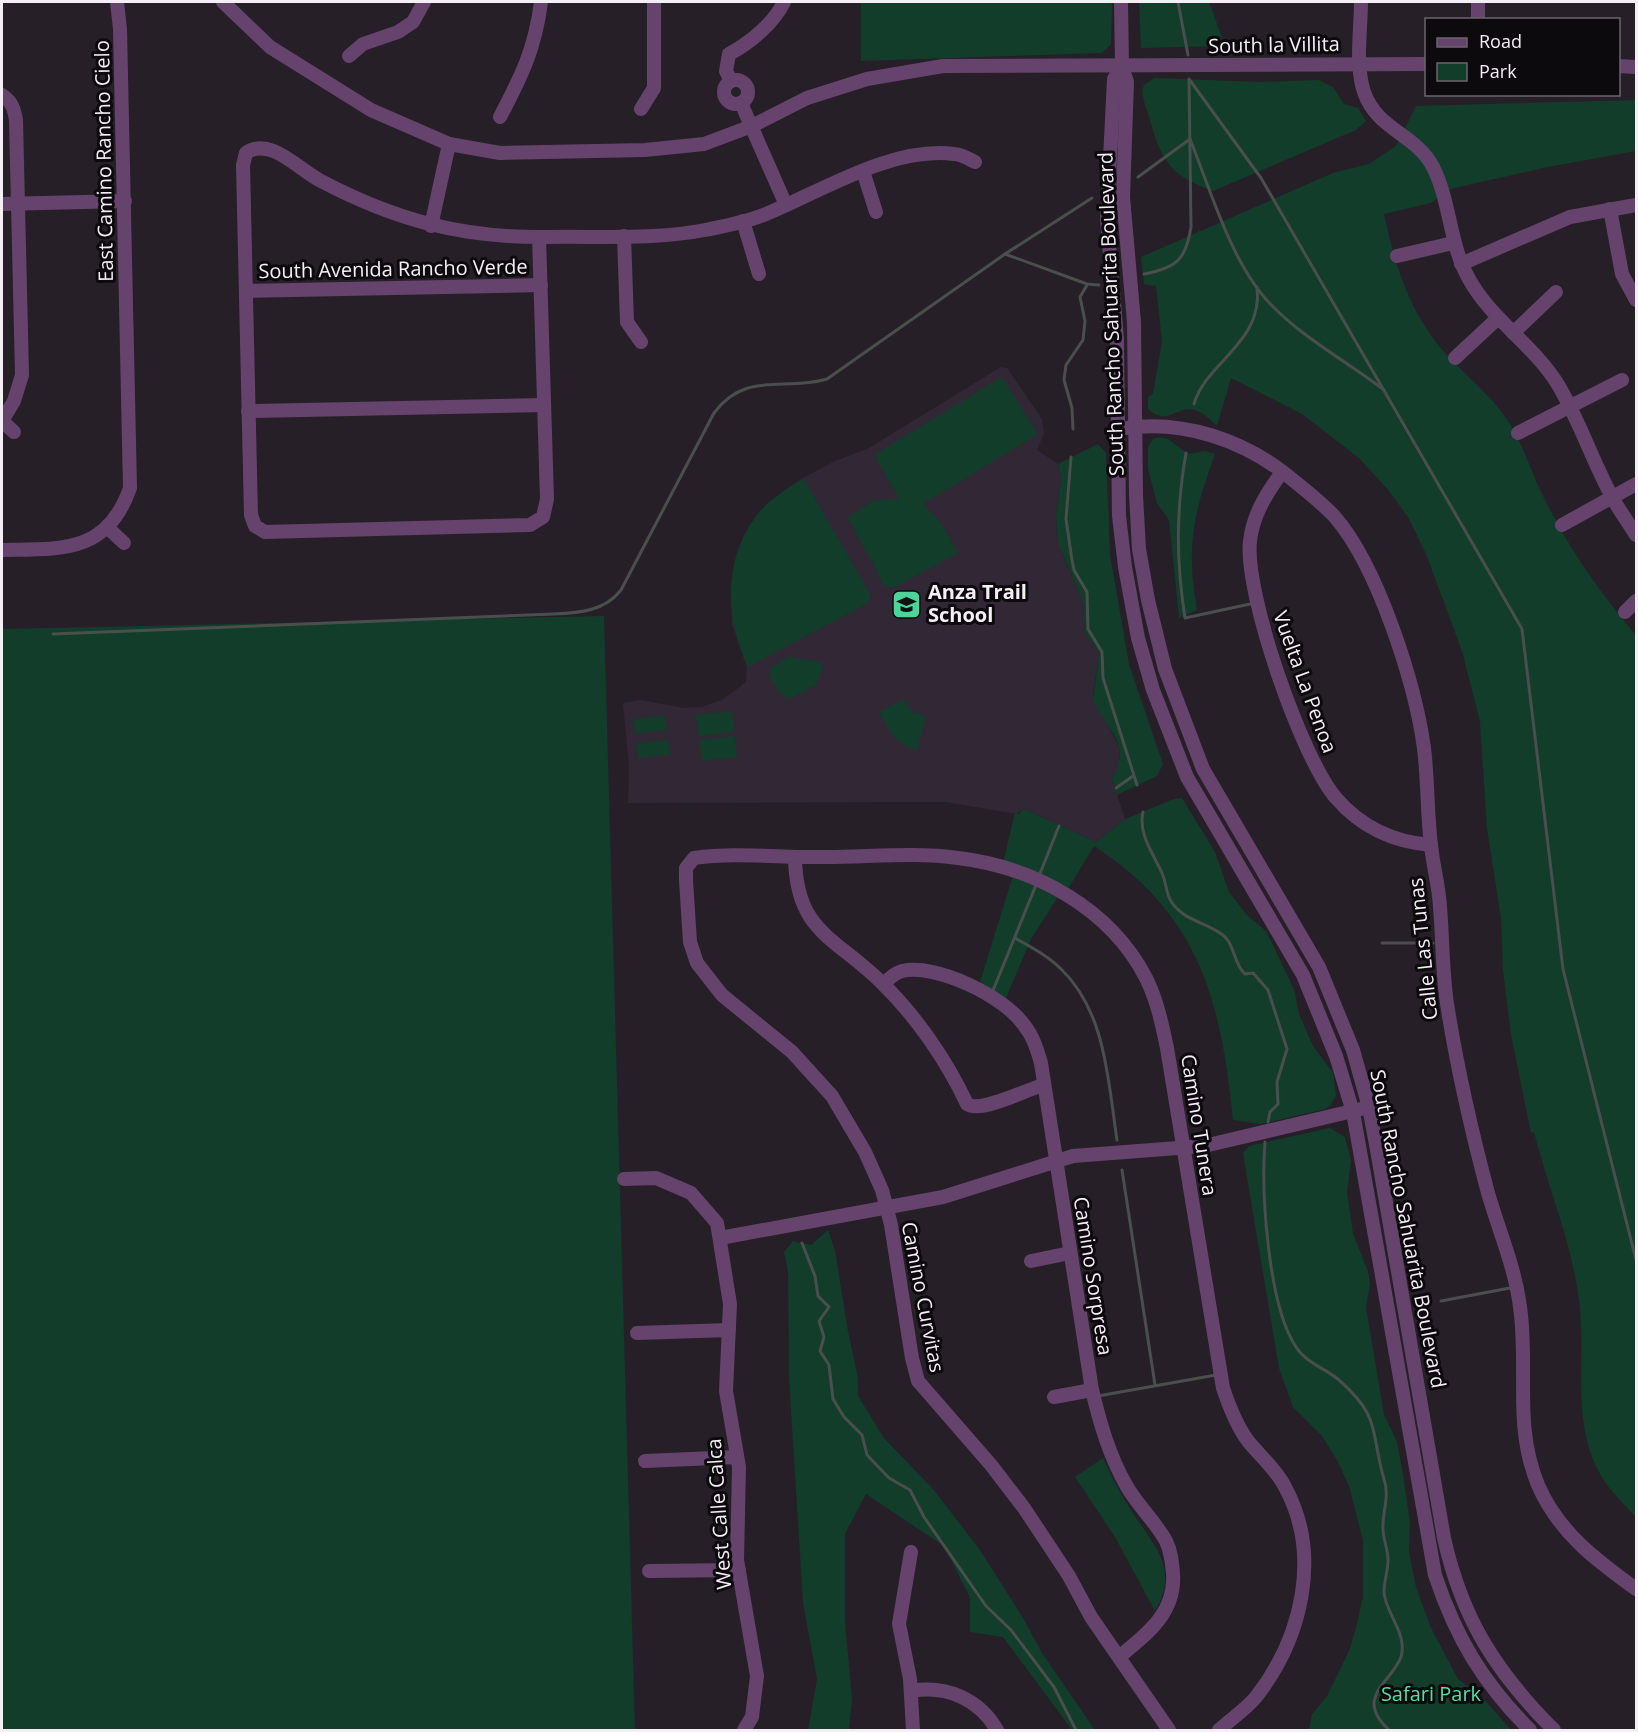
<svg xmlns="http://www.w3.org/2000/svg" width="1638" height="1732" font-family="'Open Sans',sans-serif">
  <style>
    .built { fill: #322835 }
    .green { fill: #113d2a }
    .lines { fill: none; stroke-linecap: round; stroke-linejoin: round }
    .stream { stroke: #4a4f4d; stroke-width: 3 }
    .minor { stroke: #66436d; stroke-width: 14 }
    .labels { text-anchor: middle; stroke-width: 6; stroke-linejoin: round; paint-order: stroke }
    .street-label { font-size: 20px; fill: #f4eff5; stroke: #0d0a0e }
    .poi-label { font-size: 20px; font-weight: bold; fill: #f4eff5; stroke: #0d0a0e; text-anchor: start }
    .park-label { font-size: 20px; fill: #55dfa4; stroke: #0d0a0e }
  </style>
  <rect width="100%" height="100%" fill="#261f28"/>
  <!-- built -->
  <path class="built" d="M1001 367 1007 368 1042 419 1044 433 1037 450 1058 464 1061 477 1056 517 1057 532 1062 553 1083 602 1085 633 1099 653 1093 695 1119 747 1120 765 1112 779 1125 819 1096 842 1027 810 1022 809 1017 814 946 802 628 803 629 765 623 703 641 700 684 708 702 707 722 700 746 682 747 667 732 624 731 588 736 556 756 517 768 503 803 478 835 461 869 448Z"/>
  <!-- green -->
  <g class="green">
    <path d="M861 2H1112L1111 44 1102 53 861 61Z"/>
    <path d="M1139 2H1209L1225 46 1141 48Z"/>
    <path d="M1154 78 1260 82 1319 80 1333 87 1344 104 1358 108 1366 121 1356 130 1213 191C1169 175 1161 160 1149 117 1146 107 1140 95 1144 85Z"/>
    <path d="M1636 100V151L1548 167 1450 189 1431 203 1384 214C1395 266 1410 314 1446 354 1468 378 1497 400 1513 429 1525 451 1533 476 1545 500 1569 549 1601 594 1636 635V1524V1517C1625 1505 1612 1493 1603 1479 1569 1424 1587 1360 1579 1300 1572 1243 1548 1188 1534 1132L1531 1133 1511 1035 1503 970 1501 918 1487 829 1480 722 1462 651 1426 554 1408 517 1389 491 1359 458 1302 414 1231 378 1217 426C1180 386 1175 433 1148 409V397L1153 394 1162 342 1156 286 1144 284 1141 257 1333 173 1369 164 1396 146 1416 106Z"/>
    <path d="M1002 377 1038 434 923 504 941 523 958 553 893 588 884 586 848 517 873 501 899 498 874 455Z"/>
    <path d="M1159 437 1168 439 1188 454 1204 451 1215 454C1193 515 1186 545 1197 610L1179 618 1169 520 1157 503 1148 469V447L1153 439Z"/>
    <path d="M1098 444 1106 453 1110 554 1129 664 1163 764 1157 776 1117 795 1112 779C1133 742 1106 731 1093 700L1099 653 1085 633 1083 602 1059 545 1056 517 1061 477 1058 464Z"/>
    <path d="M803 478 870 594 868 603 748 667C725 619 723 560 756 516 768 500 787 489 803 478Z"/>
    <path d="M604 616 635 1730H2V629Z"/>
    <path d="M790 657 820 662 823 667 816 685 789 699 780 694 769 676 772 667Z"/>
    <path d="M904 699 912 712 926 716 917 750C896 745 889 730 879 712Z"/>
    <path d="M732 711 734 732 699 736 696 715Z"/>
    <path d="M665 716 667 730 635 734 633 719Z"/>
    <path d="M735 736 737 757 702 761 699 740Z"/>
    <path d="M668 740 670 755 638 758 636 744Z"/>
    <path d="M1182 798 1215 852 1229 892 1247 915 1266 931 1294 989 1299 1014 1313 1046 1333 1073 1336 1095 1331 1105 1325 1109 1261 1124 1233 1120C1221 1001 1200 915 1094 846L1065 894 1061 892 1031 939 1006 998 980 982 1014 872 1002 867 1015 813 1019 814 1022 809 1027 810 1096 842 1125 819 1174 799Z"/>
    <path d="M1330 1128 1345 1137 1351 1161 1347 1192 1353 1234 1368 1271 1370 1284 1366 1307 1384 1414 1397 1442 1403 1474 1410 1523 1409 1552 1416 1587 1431 1628 1458 1679 1483 1698 1511 1730H1309L1312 1714 1327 1696 1349 1651 1357 1624 1363 1596V1540L1349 1486 1337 1460 1322 1436 1293 1407 1279 1368 1243 1153 1249 1146Z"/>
    <path d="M828 1230 835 1251 848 1331 858 1378V1396L884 1438 933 1489 980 1550 1023 1618 1042 1653 1095 1730H1072L1003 1637 970 1632V1598L944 1546 866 1494 845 1534V1622L852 1699 849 1730H808L817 1679 803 1603 789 1378 788 1271 784 1252 793 1241 811 1245Z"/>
    <path d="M1103 1458C1112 1478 1122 1497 1134 1515 1156 1547 1179 1571 1155 1611L1115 1537 1075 1477Z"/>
  </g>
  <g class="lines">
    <!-- stream -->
    <g class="stream">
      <path d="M1178 2 1188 55"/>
      <path d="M1189 79 1261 178 1522 629 1563 969 1636 1260"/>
      <path d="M1138 177 1190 139C1210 189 1230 257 1264 297 1297 335 1345 360 1384 390"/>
      <path d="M1005 254 1092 198"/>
      <path d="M1144 274C1176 268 1186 260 1191 227L1189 80"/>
      <path d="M1194 404C1206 362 1264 342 1257 287"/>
      <path d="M1073 429 1072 408 1064 380 1066 365 1083 340 1085 321 1080 297 1087 285"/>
      <path d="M1186 453C1176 510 1176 561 1185 618L1250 604"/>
      <path d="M1071 457 1066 519 1072 560 1074 570 1087 592 1088 629 1102 652 1103 678 1137 785"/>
      <path d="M53 634 554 614C579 613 605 611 621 590L714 413C746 370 784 392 827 379L1005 254 1087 284 1099 285"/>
      <path d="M1116 788 1133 776"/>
      <path d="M1143 812C1138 834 1153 853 1162 873 1169 890 1164 899 1182 913 1193 922 1217 927 1226 938 1235 948 1234 964 1245 974L1253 973 1268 990 1287 1049 1277 1082 1278 1104 1270 1112 1268 1122"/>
      <path d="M1039 876 1059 826"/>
      <path d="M1015 938C1031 947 1048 956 1061 969 1106 1012 1108 1081 1117 1140"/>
      <path d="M1382 943H1433"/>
      <path d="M992 993 1036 885"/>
      <path d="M1265 1142C1261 1192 1268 1305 1296 1347 1306 1363 1325 1368 1339 1380 1382 1418 1370 1431 1384 1479 1390 1497 1382 1512 1383 1529 1383 1539 1388 1549 1388 1560 1388 1571 1384 1581 1384 1592 1385 1613 1408 1633 1401 1657 1392 1682 1353 1697 1389 1730"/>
      <path d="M1122 1170 1155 1385"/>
      <path d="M802 1243 815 1276 818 1296 829 1307 819 1321 824 1337 820 1351 829 1365 833 1399 844 1417 862 1435 867 1455 889 1478 910 1490 924 1517 986 1606 1011 1630 1054 1687 1076 1730"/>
      <path d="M1441 1301 1510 1288"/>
      <path d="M1098 1396 1216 1375"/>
    </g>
    <!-- minor -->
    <g class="minor">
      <path d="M223 2 270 47 371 110 449 144 500 153 645 150 704 144 752 126 807 98 867 79 943 66 1426 64"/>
      <path d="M1121 2 1122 66 1127 82 1123 197 1134 322 1136 495 1139 549 1148 600 1165 669 1203 769 1319 967 1353 1050 1369 1107 1377 1150 1444 1538C1462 1619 1496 1672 1554 1730"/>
      <path d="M1361 2C1361 29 1355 65 1364 92 1377 130 1416 134 1433 167 1451 203 1449 244 1469 279 1491 319 1533 345 1557 383 1579 419 1592 460 1612 497 1619 510 1628 522 1636 535"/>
      <path d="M1478 20V2"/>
      <path d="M349 56 363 44 398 32 413 22 424 2"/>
      <path d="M1122 66 1114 79 1107 219 1117 339 1119 516 1125 567 1138 638 1153 690 1187 777 1303 975 1336 1056 1353 1112 1435 1575C1456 1638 1483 1683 1530 1730"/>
      <path d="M1618 66 1636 67"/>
      <circle cx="736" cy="92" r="12"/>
      <path d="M731 81 726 71 729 54C750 43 774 23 784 2"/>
      <path d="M2 95C12 102 14 108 16 120L22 375 14 401 2 421"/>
      <path d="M741 103 786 205"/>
      <path d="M641 109 654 88V2"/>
      <path d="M500 117C522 75 535 49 541 2"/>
      <path d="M863 171 876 212"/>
      <path d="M2 204 125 201"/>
      <path d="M1610 209 1622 274 1636 300"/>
      <path d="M743 221 759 274"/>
      <path d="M431 226 449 144"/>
      <path d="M624 236 627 322 641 342"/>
      <path d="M539 237 547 499 543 517 530 525 265 532 255 526 251 515 243 165 246 153C270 136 299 170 321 181 395 220 462 238 546 237 598 236 654 240 705 230 725 226 747 222 766 214 822 191 892 146 954 154 961 154 969 159 975 162"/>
      <path d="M1397 256 1453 243"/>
      <path d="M1461 264 1570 217 1636 205"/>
      <path d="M246 291 541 285"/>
      <path d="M1513 333 1556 292"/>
      <path d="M1455 358 1498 318"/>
      <path d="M248 411 544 405"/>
      <path d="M2 421 14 432"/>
      <path d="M1126 428C1184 420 1243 440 1288 476 1304 489 1321 502 1335 517 1378 567 1415 683 1424 748 1428 780 1427 813 1431 845 1433 866 1439 886 1440 907 1443 941 1442 976 1448 1010 1458 1072 1472 1133 1488 1193 1499 1231 1515 1267 1520 1307 1529 1369 1513 1424 1538 1485 1559 1533 1596 1560 1636 1589"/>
      <path d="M1518 433 1622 380"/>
      <path d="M1282 472C1267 493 1253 514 1250 541 1244 593 1302 759 1336 798 1361 827 1393 842 1431 845"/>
      <path d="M1562 525 1636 484"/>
      <path d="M108 528 124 543"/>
      <path d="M2 550C61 549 107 554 130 488L120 29 117 2"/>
      <path d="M1625 612 1636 601"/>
      <path d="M795 857C796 933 836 937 882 983 916 1016 947 1061 967 1104 981 1114 1026 1089 1044 1085"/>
      <path d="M883 984C889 979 894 973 902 971 936 963 1005 997 1024 1025 1033 1036 1037 1049 1041 1063L1092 1390C1100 1423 1109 1455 1126 1485 1137 1505 1155 1521 1166 1541 1171 1551 1172 1562 1173 1573 1176 1613 1147 1634 1119 1657"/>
      <path d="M624 1179 656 1178 691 1193 717 1223 730 1304 726 1391 739 1467 737 1560 757 1676 752 1717 744 1730"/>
      <path d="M720 1238 943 1197 1073 1156 1204 1146 1361 1109"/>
      <path d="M1031 1261 1070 1253"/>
      <path d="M637 1333 729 1330"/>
      <path d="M1054 1397 1092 1390"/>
      <path d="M645 1461 737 1457"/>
      <path d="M911 1552 899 1624 910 1679 913 1730"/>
      <path d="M649 1571 739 1570"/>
      <path d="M911 1691C947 1685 979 1699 997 1730"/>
      <path d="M1169 1730 1091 1617 1069 1576 1024 1508 991 1465 918 1381 912 1358 891 1225 882 1190 865 1152 832 1096 792 1052 722 995 697 963 690 942 686 880V868L694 858C737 852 783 858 826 857 869 857 915 852 958 858 1034 867 1110 908 1146 978 1157 1000 1162 1024 1167 1048L1223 1388C1229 1406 1236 1425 1248 1441 1261 1457 1276 1469 1285 1487 1322 1555 1302 1638 1256 1697 1245 1710 1231 1719 1219 1730"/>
    </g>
  </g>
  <!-- icons -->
  <defs>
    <symbol id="school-square" viewBox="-11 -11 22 22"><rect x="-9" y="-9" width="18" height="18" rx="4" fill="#4cd49b" stroke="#0d0a0e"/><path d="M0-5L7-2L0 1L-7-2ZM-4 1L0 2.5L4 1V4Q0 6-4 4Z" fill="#111"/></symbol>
  </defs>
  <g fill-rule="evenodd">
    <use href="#school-square" x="890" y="588" width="33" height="33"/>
  </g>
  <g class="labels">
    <!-- street labels -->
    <g class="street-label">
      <text transform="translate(1274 45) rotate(-1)" y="7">South la Villita</text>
      <text transform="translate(104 161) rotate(-91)" y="7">East Camino Rancho Cielo</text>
      <text transform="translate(393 269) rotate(-1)" y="7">South Avenida Rancho Verde</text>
      <text transform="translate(1111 314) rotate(-92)" y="7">South Rancho Sahuarita Boulevard</text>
      <text transform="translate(1305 682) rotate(70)" y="7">Vuelta La Penoa</text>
      <text transform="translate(1423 949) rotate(-96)" y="7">Calle Las Tunas</text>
      <text transform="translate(1199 1125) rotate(81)" y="7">Camino Tunera</text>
      <text transform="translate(1408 1229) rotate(79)" y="7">South Rancho Sahuarita Boulevard</text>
      <text transform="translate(1093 1276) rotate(81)" y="7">Camino Sorpresa</text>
      <text transform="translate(923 1297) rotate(79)" y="7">Camino Curvitas</text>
      <text transform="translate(719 1514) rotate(-94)" y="7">West Calle Calca</text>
    </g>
    <!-- poi labels -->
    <g class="poi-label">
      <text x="928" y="599">Anza Trail<tspan x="928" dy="23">School</tspan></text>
    </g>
    <!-- park labels -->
    <g class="park-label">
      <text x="1431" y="1701">Safari Park</text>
    </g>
  </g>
  <!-- border -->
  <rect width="1638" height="1732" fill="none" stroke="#f4eff5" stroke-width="6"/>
  <!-- legend -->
  <rect x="1425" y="18" width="195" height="78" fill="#0d0a0e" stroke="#69666a" stroke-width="1.5"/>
  <rect x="1437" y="38" width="30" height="9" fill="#66436d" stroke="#69666a" stroke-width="1.5"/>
  <text x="1479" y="48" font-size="18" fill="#f4eff5">Road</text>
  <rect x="1437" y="63" width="30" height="18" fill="#113d2a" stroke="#69666a" stroke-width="1.5"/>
  <text x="1479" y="78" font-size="18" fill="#f4eff5">Park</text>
</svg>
